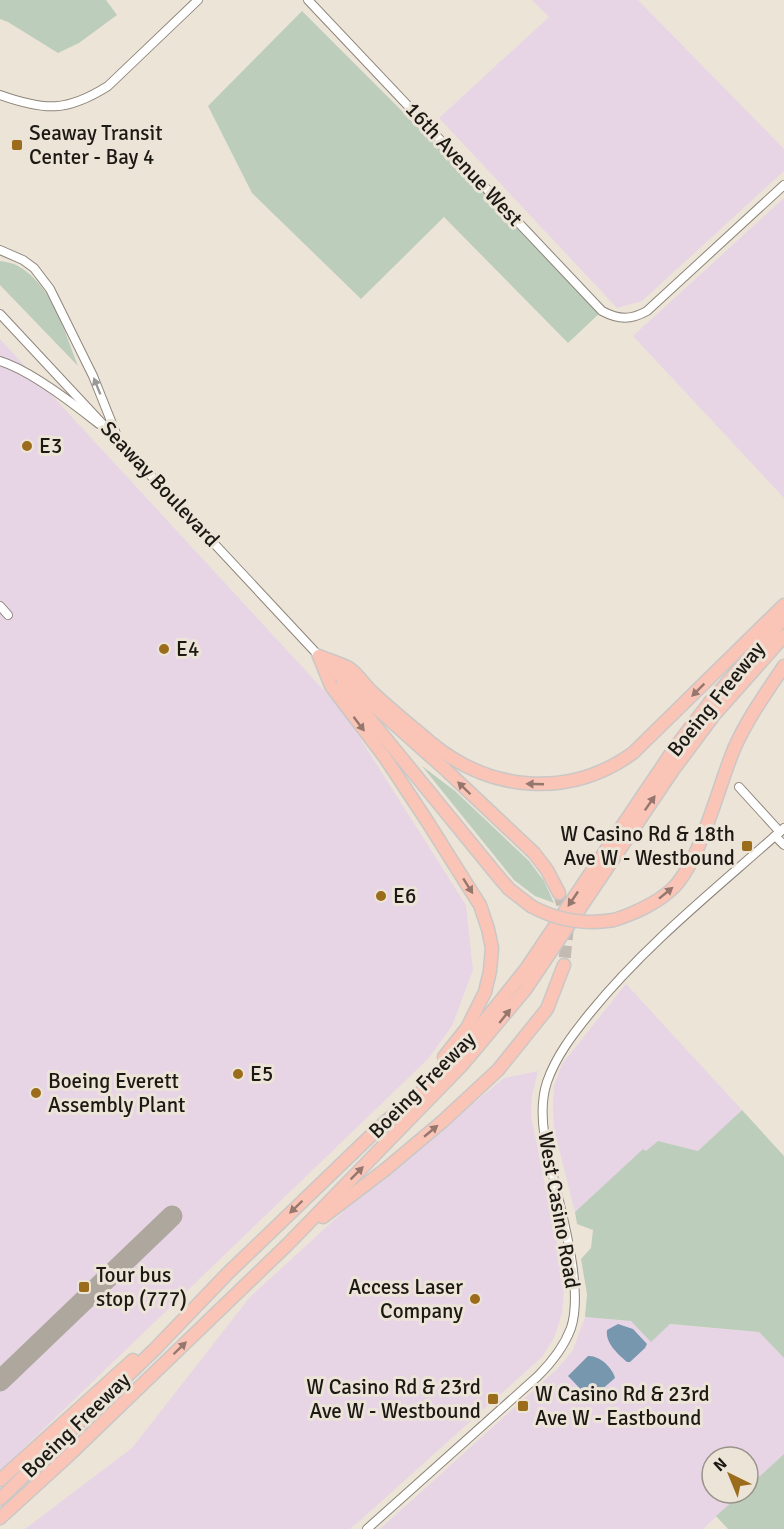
<svg xmlns="http://www.w3.org/2000/svg" width="784" height="1529" font-family="Signika,sans-serif">
  <style>
    .industrial { fill: #e7d5e6 }
    .green { fill: #bccdbb }
    .water { fill: #7697ae }
    .lines { fill: none; stroke-linecap: round; stroke-linejoin: round }
    .taxiway { stroke: #aea79e; stroke-width: 21 }
    .highway-tunnel { stroke: #c3bbb1; stroke-width: 12; stroke-dasharray: 12 6; stroke-linecap: butt }
    .minor-casing { stroke: #8d857a; stroke-width: 10 }
    .highway-casing { stroke: #c9c8c7; stroke-width: 15 }
    .minor { stroke: #fff; stroke-width: 8 }
    .highway { stroke: #fac4b6; stroke-width: 12 }
    .highway-bridge-casing { stroke: #c9c8c7; stroke-width: 15; stroke-linecap: butt }
    .highway-bridge { stroke: #fac4b6; stroke-width: 12 }
    .oneway { fill: #999896 }
    .oneway2 { fill: #96776e }
    .poi-dot { fill: #9a6c1c; stroke: #ede4d8; stroke-width: 2 }
    .labels { text-anchor: middle; stroke-width: 6; stroke-linejoin: round; paint-order: stroke }
    .poi-label { font-size: 21px; fill: #1c1915; stroke: #ede4d8; text-anchor: start }
    .street-label { font-size: 21px; fill: #1c1915; stroke: #ede4d8 }
  </style>
  <rect width="100%" height="100%" fill="#ede4d8"/>
  <!-- industrial -->
  <g class="industrial">
    <path d="M532 0H638L784 149V171L642 301 617 308 439 118 549 17Z"/>
    <path d="M784 198V498L633 336Z"/>
    <path d="M0 339 342 710 466 905 473 970 452 1026 428 1059 0 1471Z"/>
    <path d="M626 984 742 1110 698 1151 658 1141 646 1152 643 1149 575 1212 554 1129 553 1107 554 1086 562 1064Z"/>
    <path d="M538 1071 532 1096 531 1116 565 1281 562 1313 554 1338 542 1357 365 1516 350 1529H25L132 1448 250 1297 346 1209 504 1078Z"/>
    <path d="M585 1317 759 1332 784 1358V1454L748 1487V1457H712V1493H742L703 1529H380L557 1369 573 1350Z"/>
  </g>
  <!-- green -->
  <g class="green">
    <path d="M0 0H106L117 15 79 43 58 53 8 22 0 19Z"/>
    <path d="M302 11 602 311 568 343 444 217 361 299 252 193 208 106Z"/>
    <path d="M0 261C6 262 13 263 18 266 53 286 64 331 78 366L0 285Z"/>
    <path d="M422 766 455 791 529 861 544 881 554 903 535 896 514 880Z"/>
    <path d="M742 1110 784 1156V1358L759 1332 670 1324 651 1342 631 1321 585 1317 587 1294 581 1259 591 1248 593 1230 577 1224 575 1212 643 1149 646 1151 658 1141 698 1151Z"/>
    <path d="M784 1454V1529H728L716 1516 742 1493H748V1487Z"/>
  </g>
  <!-- water -->
  <g class="water">
    <path d="M618 1324 633 1329 647 1344 645 1348 630 1362H627C618 1354 605 1343 607 1330Z"/>
    <path d="M588 1356C599 1355 612 1367 615 1378L592 1398H589L568 1376Z"/>
  </g>
  <g class="lines">
    <!-- taxiway -->
    <path class="taxiway" d="M0 1381 172 1216"/>
    <!-- highway-tunnel -->
    <path class="highway-tunnel" d="M559 893 568 926 564 965"/>
    <defs>
      <g id="minor">
        <path d="M308 0 602 311C619 320 631 320 647 311L784 185"/>
        <path d="M0 95C45 111 67 112 108 86L198 0"/>
        <path d="M0 250 23 260 34 268 50 289 93 376 117 436"/>
        <path d="M0 314 319 656"/>
        <path d="M0 361C30 370 74 404 99 424"/>
        <path d="M0 606 8 615"/>
        <path d="M739 787 780 832"/>
        <path d="M775 836 784 845"/>
        <path d="M367 1529 538 1376C552 1362 564 1347 571 1328 585 1285 558 1203 549 1158 543 1134 539 1106 547 1082 556 1056 573 1034 590 1013 647 943 717 888 784 828"/>
      </g>
      <g id="highway">
        <path d="M319 656C328 660 340 663 349 668 357 673 364 684 371 691 390 709 410 725 430 742 490 792 569 799 633 753L784 605"/>
        <path d="M319 656 331 686 386 759 427 821 471 891 480 905 488 929 492 948 490 971 485 992 467 1028 444 1057"/>
        <path d="M326 663 447 771 534 853 547 870 559 893"/>
        <path d="M342 685 497 875 509 889 531 906"/>
        <path d="M614 920C635 913 654 905 671 890 700 864 718 787 734 749 747 719 766 693 784 666"/>
        <path d="M323 1217 386 1169 443 1121 498 1070 547 1009 564 965"/>
        <path d="M0 1480 133 1360"/>
        <path d="M0 1499 155 1349 227 1274 384 1123 426 1088 474 1034 526 969 676 746 710 702 784 618"/>
        <path d="M0 1518 67 1457 287 1245 463 1064 525 990 673 770 714 715 784 636"/>
      </g>
    </defs>
    <!-- minor casing -->
    <use href="#minor" class="minor-casing"/>
    <!-- highway casing -->
    <use href="#highway" class="highway-casing"/>
    <!-- minor -->
    <use href="#minor" class="minor"/>
    <!-- highway -->
    <use href="#highway" class="highway"/>
    <defs>
      <path id="highway-bridge" d="M531 906C558 921 584 925 614 920"/>
    </defs>
    <!-- highway-bridge casing -->
    <use href="#highway-bridge" class="highway-bridge-casing"/>
    <!-- highway-bridge -->
    <use href="#highway-bridge" class="highway-bridge"/>
  </g>
  <!-- one-way arrows -->
  <defs><path id="oneway-solid" d="M-6-.8H1V-3.2L6.5 0L1 3.2V.8H-6Z" transform="scale(1.5)"/></defs>
  <use class="oneway" href="#oneway-solid" transform="translate(97 386) rotate(-112)"/>
  <g class="oneway2">
    <use href="#oneway-solid" transform="translate(698 690) rotate(135)"/>
    <use href="#oneway-solid" transform="translate(359 724) rotate(53)"/>
    <use href="#oneway-solid" transform="translate(535 784) rotate(-178)"/>
    <use href="#oneway-solid" transform="translate(464 788) rotate(-136)"/>
    <use href="#oneway-solid" transform="translate(650 803) rotate(-55)"/>
    <use href="#oneway-solid" transform="translate(468 886) rotate(58)"/>
    <use href="#oneway-solid" transform="translate(666 893) rotate(-39)"/>
    <use href="#oneway-solid" transform="translate(573 899) rotate(124)"/>
    <use href="#oneway-solid" transform="translate(505 1016) rotate(-51)"/>
    <use href="#oneway-solid" transform="translate(431 1131) rotate(-40)"/>
    <use href="#oneway-solid" transform="translate(357 1173) rotate(-45)"/>
    <use href="#oneway-solid" transform="translate(296 1207) rotate(136)"/>
    <use href="#oneway-solid" transform="translate(180 1348) rotate(-44)"/>
  </g>
  <!-- markers -->
  <g class="poi-dot">
    <rect x="11" y="139" width="12" height="12" rx="3"/>
    <circle cx="27" cy="446" r="6"/>
    <circle cx="164" cy="649" r="6"/>
    <rect x="741" y="840" width="12" height="12" rx="3"/>
    <circle cx="381" cy="896" r="6"/>
    <circle cx="238" cy="1074" r="6"/>
    <circle cx="36" cy="1093" r="6"/>
    <rect x="78" y="1281" width="12" height="12" rx="3"/>
    <circle cx="475" cy="1299" r="6"/>
    <rect x="487" y="1393" width="12" height="12" rx="3"/>
    <rect x="517" y="1400" width="12" height="12" rx="3"/>
  </g>
  <g class="labels">
    <!-- poi labels -->
    <g class="poi-label">
      <text x="29" y="140">Seaway Transit<tspan x="29" dy="24">Center - Bay 4</tspan></text>
      <text x="39" y="453">E3</text>
      <text x="176" y="656">E4</text>
      <text x="735" y="841" text-anchor="end">W Casino Rd &amp; 18th<tspan x="735" dy="24">Ave W - Westbound</tspan></text>
      <text x="393" y="903">E6</text>
      <text x="250" y="1081">E5</text>
      <text x="48" y="1088">Boeing Everett<tspan x="48" dy="24">Assembly Plant</tspan></text>
      <text x="96" y="1282">Tour bus<tspan x="96" dy="24">stop (777)</tspan></text>
      <text x="463" y="1294" text-anchor="end">Access Laser<tspan x="463" dy="24">Company</tspan></text>
      <text x="481" y="1394" text-anchor="end">W Casino Rd &amp; 23rd<tspan x="481" dy="24">Ave W - Westbound</tspan></text>
      <text x="535" y="1401">W Casino Rd &amp; 23rd<tspan x="535" dy="24">Ave W - Eastbound</tspan></text>
    </g>
    <!-- street labels -->
    <g class="street-label">
      <text transform="translate(464 164) rotate(47)" y="7">16th Avenue West</text>
      <text transform="translate(160 484) rotate(47)" y="7">Seaway Boulevard</text>
      <text transform="translate(716 699) rotate(-51)" y="7">Boeing Freeway</text>
      <text transform="translate(422 1085) rotate(-45)" y="7">Boeing Freeway</text>
      <text transform="translate(559 1210) rotate(80)" y="7">West Casino Road</text>
      <text transform="translate(76 1425) rotate(-44)" y="7">Boeing Freeway</text>
    </g>
  </g>
  <!-- north arrow -->
  <g transform="translate(730 1475) rotate(317)"><circle r="28" fill="#ede4d8" stroke="#99938a" stroke-width="1.5"/>
  <path d="M0-4.5L10 22L0 15L-10 22Z" fill="#9a6c1c"/>
  <text y="-9" font-size="16" font-weight="bold" text-anchor="middle" fill="#1c1915">N</text>
  </g>
</svg>
